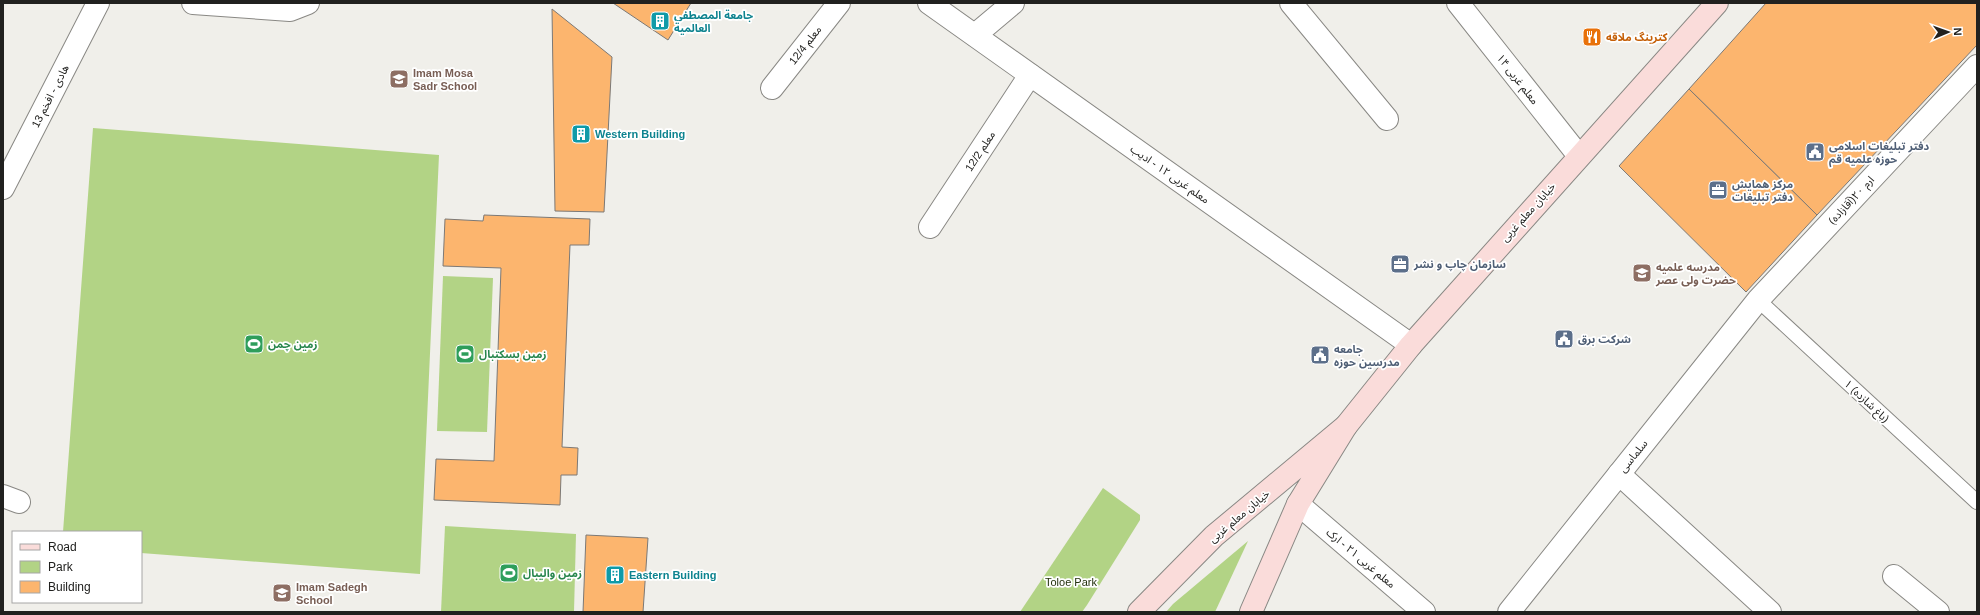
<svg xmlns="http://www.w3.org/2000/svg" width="1980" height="615" font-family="Helvetica,'Noto Sans Arabic',sans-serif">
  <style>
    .green { fill: #b2d385 }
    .building { fill: #fcb56e; stroke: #7c7976 }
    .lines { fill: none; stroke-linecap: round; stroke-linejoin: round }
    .service-casing { stroke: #898884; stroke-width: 16 }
    .minor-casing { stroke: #898884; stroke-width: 24 }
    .secondary-casing { stroke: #898884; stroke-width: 24 }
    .service { stroke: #fff; stroke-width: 14 }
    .minor { stroke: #fff; stroke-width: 22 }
    .secondary { stroke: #fadcda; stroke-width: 22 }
    .labels { text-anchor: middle; stroke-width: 3.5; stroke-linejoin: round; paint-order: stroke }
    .culture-label { font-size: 11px; font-weight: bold; fill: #0d838f; stroke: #fff; text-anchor: start }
    .food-label { font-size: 11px; font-weight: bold; fill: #c56008; stroke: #fff; text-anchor: start }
    .street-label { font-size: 11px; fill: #21211f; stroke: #fff }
    .education-label { font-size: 11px; font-weight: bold; fill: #785e54; stroke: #fff; text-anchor: start }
    .service-label { font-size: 11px; font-weight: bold; fill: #4e5e75; stroke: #fff; text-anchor: start }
    .leisure-label { font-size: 11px; font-weight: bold; fill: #27864d; stroke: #fff; text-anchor: start }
    .park-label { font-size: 11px; fill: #24320e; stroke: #fff }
  </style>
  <rect width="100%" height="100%" fill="#f0efea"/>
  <!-- green -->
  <g class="green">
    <path d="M93 128 439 155 420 574 141 553V532H63Z"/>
    <path d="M443 276 493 278 487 432 437 431Z"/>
    <path d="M1103 488 1140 515V520L1087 605 1082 612H1020Z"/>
    <path d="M445 526 576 534 574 612H441Z"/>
    <path d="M1248 541 1215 612H1166L1173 604Z"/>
  </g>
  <!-- building -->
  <g class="building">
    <path d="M613 3H691L668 40Z"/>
    <path d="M1766 3H1977V45L1817 215 1689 89Z"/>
    <path d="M552 9 612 57 604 212 555 211Z"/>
    <path d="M1689 89 1817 215 1746 292 1619 166Z"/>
    <path d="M484 215 590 219 589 245H570L562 447 578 448 577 475H561L560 505 434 500 436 459 494 461 501 268 443 266 445 219 483 221Z"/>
    <path d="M586 535 648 538 643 612H583Z"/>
  </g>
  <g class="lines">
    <defs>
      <path id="service" d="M1758 300 1977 502"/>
      <g id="minor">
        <path d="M193 3 290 10 308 3"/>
        <path d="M929 3 1411 345"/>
        <path d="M1291 3 1387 119"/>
        <path d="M1458 3 1579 156"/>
        <path d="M975 35 1013 3"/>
        <path d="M772 88 839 3"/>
        <path d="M3 188 98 3"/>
        <path d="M930 227 1030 75"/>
        <path d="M1619 474 1770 612"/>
        <path d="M3 496 19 502"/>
        <path d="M1298 504 1424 612"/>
        <path d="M1894 576 1938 612"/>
        <path d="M1509 612 1758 300 1977 66"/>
      </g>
      <g id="secondary">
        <path d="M1346 426 1411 345 1717 3"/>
        <path d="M1139 612 1214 536 1346 426 1298 504 1251 612"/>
      </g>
    </defs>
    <!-- service casing -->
    <use href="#service" class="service-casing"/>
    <!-- minor casing -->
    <use href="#minor" class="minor-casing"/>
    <!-- secondary casing -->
    <use href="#secondary" class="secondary-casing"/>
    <!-- service -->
    <use href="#service" class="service"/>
    <!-- minor -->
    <use href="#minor" class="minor"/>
    <!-- secondary -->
    <use href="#secondary" class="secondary"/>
  </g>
  <!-- icons -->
  <defs>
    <symbol id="building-square" viewBox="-11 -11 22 22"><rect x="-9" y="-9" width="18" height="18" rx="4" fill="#0f9aa8" stroke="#fff"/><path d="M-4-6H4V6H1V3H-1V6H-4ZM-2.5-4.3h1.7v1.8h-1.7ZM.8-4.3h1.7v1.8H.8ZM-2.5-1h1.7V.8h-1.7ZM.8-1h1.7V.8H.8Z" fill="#fff"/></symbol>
    <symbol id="restaurant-square" viewBox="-11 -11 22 22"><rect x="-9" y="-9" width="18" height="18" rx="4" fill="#e8710a" stroke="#fff"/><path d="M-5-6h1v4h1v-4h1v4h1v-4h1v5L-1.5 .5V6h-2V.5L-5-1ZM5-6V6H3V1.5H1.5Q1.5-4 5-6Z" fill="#fff"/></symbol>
    <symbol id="school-square" viewBox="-11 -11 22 22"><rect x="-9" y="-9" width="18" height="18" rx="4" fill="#8d6e63" stroke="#fff"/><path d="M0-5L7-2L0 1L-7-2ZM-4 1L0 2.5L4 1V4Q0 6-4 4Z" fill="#fff"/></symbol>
    <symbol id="civic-square" viewBox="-11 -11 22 22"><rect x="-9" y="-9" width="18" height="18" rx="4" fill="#5c6f8a" stroke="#fff"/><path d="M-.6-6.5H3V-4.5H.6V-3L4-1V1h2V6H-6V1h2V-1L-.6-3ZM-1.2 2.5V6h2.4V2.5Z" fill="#fff"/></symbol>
    <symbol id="office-square" viewBox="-11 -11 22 22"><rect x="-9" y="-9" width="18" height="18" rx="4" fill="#5c6f8a" stroke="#fff"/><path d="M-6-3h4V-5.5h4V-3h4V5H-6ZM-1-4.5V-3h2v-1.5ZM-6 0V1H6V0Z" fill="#fff"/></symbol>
    <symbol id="stadium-square" viewBox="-11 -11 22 22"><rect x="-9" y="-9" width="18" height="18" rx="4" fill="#2e9e5b" stroke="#fff"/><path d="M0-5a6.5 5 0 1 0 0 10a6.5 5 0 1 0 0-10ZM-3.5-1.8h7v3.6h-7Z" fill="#fff"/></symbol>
  </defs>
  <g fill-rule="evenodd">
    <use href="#building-square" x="649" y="10" width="22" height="22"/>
    <use href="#restaurant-square" x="1581" y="26" width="22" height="22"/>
    <use href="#school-square" x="388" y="68" width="22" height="22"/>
    <use href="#building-square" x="570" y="123" width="22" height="22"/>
    <use href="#civic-square" x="1804" y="141" width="22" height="22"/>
    <use href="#office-square" x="1707" y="179" width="22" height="22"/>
    <use href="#office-square" x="1389" y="253" width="22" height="22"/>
    <use href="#school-square" x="1631" y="262" width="22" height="22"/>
    <use href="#civic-square" x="1553" y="328" width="22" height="22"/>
    <use href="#stadium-square" x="243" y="333" width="22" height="22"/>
    <use href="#stadium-square" x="454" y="343" width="22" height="22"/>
    <use href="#civic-square" x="1309" y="344" width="22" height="22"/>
    <use href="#stadium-square" x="498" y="562" width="22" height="22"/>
    <use href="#building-square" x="604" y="564" width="22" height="22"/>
    <use href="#school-square" x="271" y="582" width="22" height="22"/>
  </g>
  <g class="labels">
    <!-- culture labels -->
    <g class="culture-label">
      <text x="674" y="19">جامعة المصطفی<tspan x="674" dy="13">العالمیة</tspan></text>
      <text x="595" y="138">Western Building</text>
      <text x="629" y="579">Eastern Building</text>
    </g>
    <!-- food labels -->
    <g class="food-label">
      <text x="1606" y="41">کترینگ ملاقه</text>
    </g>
    <!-- street labels -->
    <g class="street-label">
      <text transform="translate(805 45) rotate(-52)" y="4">معلم 12/4</text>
      <text transform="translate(1518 79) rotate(52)" y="4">معلم غربی ۱۴</text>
      <text transform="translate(50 96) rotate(-63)" y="4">هادی - افخم 13</text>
      <text transform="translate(980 151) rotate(-57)" y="4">معلم 12/2</text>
      <text transform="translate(1170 174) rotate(35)" y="4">معلم غربی ۱۲ - ادیب</text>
      <text transform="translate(1851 200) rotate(-47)" y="4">ارم ۲۰(آقازاده)</text>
      <text transform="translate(1528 212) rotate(-48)" y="4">خیابان معلم غربی</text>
      <text transform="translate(1867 401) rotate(43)" y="4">۱ (باغ شازده)</text>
      <text transform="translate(1633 456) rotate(-51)" y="4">سلماسی</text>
      <text transform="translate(1239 516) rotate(-40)" y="4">خیابان معلم غربی</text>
      <text transform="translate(1361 558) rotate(40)" y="4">معلم غربی ۲۱ - ارک</text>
    </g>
    <!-- education labels -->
    <g class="education-label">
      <text x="413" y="77">Imam Mosa<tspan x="413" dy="13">Sadr School</tspan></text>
      <text x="1656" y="271">مدرسه علمیه<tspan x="1656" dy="13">حضرت ولی عصر</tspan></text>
      <text x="296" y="591">Imam Sadegh<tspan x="296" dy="13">School</tspan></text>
    </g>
    <!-- service labels -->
    <g class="service-label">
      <text x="1829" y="150">دفتر تبلیغات اسلامی<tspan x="1829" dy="13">حوزه علمیه قم</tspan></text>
      <text x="1732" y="188">مرکز همایش<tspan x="1732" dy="13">دفتر تبلیغات</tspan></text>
      <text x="1414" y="268">سازمان چاپ و نشر</text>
      <text x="1578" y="343">شرکت برق</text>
      <text x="1334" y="353">جامعه<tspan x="1334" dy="13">مدرسین حوزه</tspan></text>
    </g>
    <!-- leisure labels -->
    <g class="leisure-label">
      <text x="268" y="348">زمین چمن</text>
      <text x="479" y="358">زمین بسکتبال</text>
      <text x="523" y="577">زمین والیبال</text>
    </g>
    <!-- park labels -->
    <g class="park-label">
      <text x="1071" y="586">Toloe Park</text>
    </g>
  </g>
  <!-- border -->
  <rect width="1980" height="615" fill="none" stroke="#21211f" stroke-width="8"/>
  <!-- legend -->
  <rect x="12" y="531" width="130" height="72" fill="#ffffff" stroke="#a6a6a5"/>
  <rect x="20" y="544" width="20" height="6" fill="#fadcda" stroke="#a6a6a5"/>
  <text x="48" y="551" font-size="12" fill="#21211f">Road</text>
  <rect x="20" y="561" width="20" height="12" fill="#b2d385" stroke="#a6a6a5"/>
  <text x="48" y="571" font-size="12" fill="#21211f">Park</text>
  <rect x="20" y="581" width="20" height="12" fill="#fcb56e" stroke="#a6a6a5"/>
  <text x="48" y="591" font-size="12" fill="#21211f">Building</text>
  <!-- north arrow -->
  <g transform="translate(1948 32) rotate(88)" stroke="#ffffff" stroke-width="3" paint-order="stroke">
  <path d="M0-3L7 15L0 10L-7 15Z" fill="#21211f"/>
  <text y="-6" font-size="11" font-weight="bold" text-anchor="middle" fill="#21211f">N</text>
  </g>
</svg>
